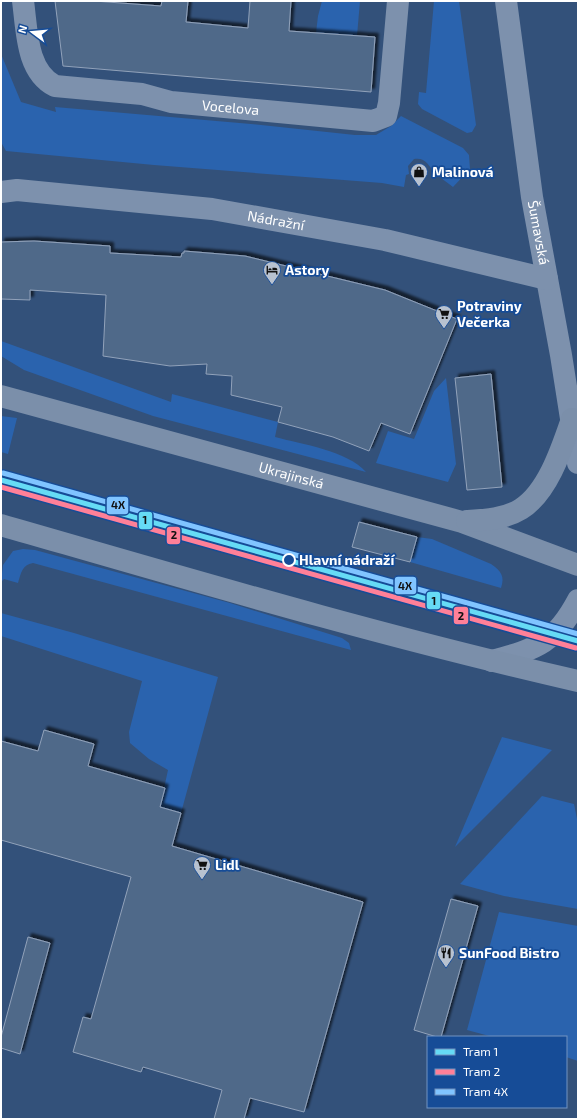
<svg xmlns="http://www.w3.org/2000/svg" width="579" height="1120" font-family="'Exo 2',sans-serif">
  <style>
    .green { fill: #2a63ae }
    .building { fill: #506989; stroke: #91a2ba; filter: url(#shadow) }
    .lines { fill: none; stroke-linecap: round; stroke-linejoin: round }
    .street { stroke: #7d91ad; stroke-width: 22 }
    .primary { stroke: #7b8faa; stroke-width: 22 }
    .tram-1-casing { stroke: #164c97; stroke-width: 8 }
    .tram-2-casing { stroke: #164c97; stroke-width: 8 }
    .tram-3-casing { stroke: #164c97; stroke-width: 8 }
    .tram-1 { stroke: #66dbf5; stroke-width: 5 }
    .tram-2 { stroke: #ff8098; stroke-width: 5 }
    .tram-3 { stroke: #80c4ff; stroke-width: 5 }
    .stop-dot { fill: #164c97; stroke: #fff; stroke-width: 2 }
    .labels { text-anchor: middle; stroke-width: 3.5; stroke-linejoin: round; paint-order: stroke }
    .street-label { font-size: 14px; fill: #fff; stroke: #164c97 }
    .poi-label { font-size: 14px; font-weight: bold; fill: #fff; stroke: #164c97; text-anchor: start }
    .stop-label { font-size: 14px; font-weight: bold; fill: #fff; stroke: #164c97; text-anchor: start }
    .line-badge { stroke: #164c97; stroke-width: 1.5 }
    .pale-badge-label { font-size: 11px; text-anchor: middle; font-weight: bold; fill: #111 }
  </style>
  <defs>
    <filter id="shadow"><feDropShadow dx="3.5" dy="-3.5" stdDeviation="1" flood-color="#0009"/></filter>
  </defs>
  <rect width="100%" height="100%" fill="#33517a"/>
  <!-- green -->
  <g class="green">
    <path d="M322 1H360L357 36 316 33 318 16Z"/>
    <path d="M434 1H459L476 125 472 132 467 133 422 109 418 104 419 92 426 93Z"/>
    <path d="M1 54 21 102 56 112 55 107 251 124 355 135H376L391 126 401 116 463 148 469 155 470 169 453 187C447 182 440 178 435 172 428 166 426 157 414 159L408 166 409 174 406 175 404 187 382 183 154 165 6 151 1 142Z"/>
    <path d="M1 341 171 402 172 394 278 422 275 437C301 444 348 451 366 472L153 416 24 370 1 356Z"/>
    <path d="M446 378 456 464 448 482 376 463 388 431 414 439 434 391Z"/>
    <path d="M1 416 17 418 8 454 1 452Z"/>
    <path d="M417 537 432 539 491 564C501 571 505 576 501 588L410 562Z"/>
    <path d="M23 549 35 550 230 603 342 638 349 643 351 650 33 563C22 565 21 573 18 583L4 579 1 582 3 565 13 551Z"/>
    <path d="M1 613 74 633 218 677 181 813 160 807 168 770 149 759 130 743 129 732 142 681 1 636Z"/>
    <path d="M502 737 552 750 455 847Z"/>
    <path d="M542 796 574 804 578 824V909L504 896 460 884Z"/>
    <path d="M499 912 578 926V1061L566 1057V1037H493L467 1030Z"/>
  </g>
  <!-- building -->
  <g class="building">
    <path d="M55 1H94L161 6 162 1H188L186 22 248 28 250 1H291L289 31 375 37 371 92 63 66Z"/>
    <path d="M34 241 110 246V253L181 257 182 253H184V251L245 256 385 290 457 319 410 434 381 423 369 451 333 437 278 422 282 407 231 395 232 376 206 374 207 364 170 366 103 356 106 295 30 290V300L1 299V242Z"/>
    <path d="M491 374 502 487 467 490 455 378Z"/>
    <path d="M359 522 417 537 410 562 352 547Z"/>
    <path d="M44 730 94 744 88 766 165 788 160 807 181 813 172 846 363 902 304 1112 250 1098 244 1119H214L222 1090 143 1067 141 1072 73 1052 83 1017 91 1019 131 877 1 840V741L38 751Z"/>
    <path d="M451 899 478 906 441 1037H437L414 1030Z"/>
    <path d="M28 937 50 943 20 1054 1 1048V1037Z"/>
  </g>
  <g class="lines">
    <!-- street -->
    <g class="street">
      <path id="s1" d="M23 1C27 30 26 71 55 86L142 94 171 102 373 121 386 116 389 103 398 1"/>
      <path id="s2" d="M506 1 532 197 561 355 578 463"/>
      <path id="s3" d="M1 192 17 190 212 209 385 240 547 279"/>
      <path d="M492 661C537 649 556 642 578 600"/>
    </g>
    <!-- primary -->
    <g class="primary">
      <path id="s4" d="M1 396 462 522 578 565"/>
      <path d="M467 521C485 520 505 519 521 509 548 492 562 448 572 419"/>
      <path d="M1 525C192 580 384 637 578 681"/>
    </g>
    <defs>
      <path id="tram-1" d="M1 480 578 641"/>
      <path id="tram-2" d="M1 487 576 648"/>
      <path id="tram-3" d="M3 473 578 634"/>
    </defs>
    <!-- tram-1 casing -->
    <use href="#tram-1" class="tram-1-casing"/>
    <!-- tram-2 casing -->
    <use href="#tram-2" class="tram-2-casing"/>
    <!-- tram-3 casing -->
    <use href="#tram-3" class="tram-3-casing"/>
    <!-- tram-1 -->
    <use href="#tram-1" class="tram-1"/>
    <!-- tram-2 -->
    <use href="#tram-2" class="tram-2"/>
    <!-- tram-3 -->
    <use href="#tram-3" class="tram-3"/>
  </g>
  <!-- icons -->
  <defs>
    <symbol id="shop-pin" viewBox="-11 -11 22 30"><path d="M0 17L-7.5 6A9.5 9.5 0 1 1 7.5 6Z" fill="#b8c2d0" stroke="#164c97"/><path d="M-5-2.5h2.3a2.7 3.5 0 0 1 5.4 0H5L5.5 6h-11ZM-1.5-2.5h3a1.5 2.3 0 0 0-3 0Z" fill="#111"/></symbol>
    <symbol id="hotel-pin" viewBox="-11 -11 22 30"><path d="M0 17L-7.5 6A9.5 9.5 0 1 1 7.5 6Z" fill="#b8c2d0" stroke="#164c97"/><path d="M-6-4.5h1.5V1H6V5H4.5V3h-9V5H-6ZM-4 0a1.8 1.8 0 1 1 3.6 0ZM.5 0V-2.5h3Q6-2.5 6 0Z" fill="#111"/></symbol>
    <symbol id="supermarket-pin" viewBox="-11 -11 22 30"><path d="M0 17L-7.5 6A9.5 9.5 0 1 1 7.5 6Z" fill="#b8c2d0" stroke="#164c97"/><path d="M-6-5.5h2.5l.6 2H6L4.5 2H-2.5L-4.4-4H-6ZM-1.5 3.2a1.3 1.3 0 1 0 .1 0ZM3 3.2a1.3 1.3 0 1 0 .1 0Z" fill="#111"/></symbol>
    <symbol id="restaurant-pin" viewBox="-11 -11 22 30"><path d="M0 17L-7.5 6A9.5 9.5 0 1 1 7.5 6Z" fill="#b8c2d0" stroke="#164c97"/><path d="M-5-6h1v4h1v-4h1v4h1v-4h1v5L-1.5 .5V6h-2V.5L-5-1ZM5-6V6H3V1.5H1.5Q1.5-4 5-6Z" fill="#111"/></symbol>
  </defs>
  <g fill-rule="evenodd">
    <use href="#shop-pin" x="409" y="162" width="20" height="27"/>
    <use href="#hotel-pin" x="262" y="260" width="20" height="27"/>
    <use href="#supermarket-pin" x="434" y="304" width="20" height="27"/>
    <use href="#supermarket-pin" x="192" y="855" width="20" height="27"/>
    <use href="#restaurant-pin" x="436" y="943" width="20" height="27"/>
  </g>
  <!-- markers -->
  <circle class="stop-dot" cx="289" cy="560" r="6"/>
  <g class="labels">
    <!-- street labels -->
    <g class="street-label">
      <text dy="5" stroke="none"><textPath href="#s1" startOffset="272">Vocelova</textPath></text>
      <text dy="5" stroke="none"><textPath href="#s3" startOffset="277">Nádražní</textPath></text>
      <text dy="5" stroke="none"><textPath href="#s2" startOffset="234">Šumavská</textPath></text>
      <text dy="5" stroke="none"><textPath href="#s4" startOffset="301">Ukrajinská</textPath></text>
    </g>
    <!-- poi labels -->
    <g class="poi-label">
      <text x="432" y="177">Malinová</text>
      <text x="285" y="275">Astory</text>
      <text x="457" y="311">Potraviny<tspan x="457" dy="16">Večerka</tspan></text>
      <text x="215" y="870">Lidl</text>
      <text x="459" y="958">SunFood Bistro</text>
    </g>
    <!-- stop labels -->
    <g class="stop-label">
      <text x="299" y="565">Hlavní nádraží</text>
    </g>
  </g>
  <g class="line-badge">
    <rect x="106" y="496" width="23" height="19" rx="4" fill="#80c4ff"/>
    <rect x="138" y="511" width="15" height="19" rx="4" fill="#66dbf5"/>
    <rect x="166" y="526" width="15" height="19" rx="4" fill="#ff8098"/>
    <rect x="394" y="576" width="23" height="19" rx="4" fill="#80c4ff"/>
    <rect x="426" y="591" width="15" height="19" rx="4" fill="#66dbf5"/>
    <rect x="453" y="606" width="16" height="19" rx="4" fill="#ff8098"/>
  </g>
  <g class="pale-badge-label">
    <text x="118" y="509">4X</text>
    <text x="145" y="524">1</text>
    <text x="174" y="539">2</text>
    <text x="405" y="590">4X</text>
    <text x="434" y="605">1</text>
    <text x="461" y="620">2</text>
  </g>
  <!-- border -->
  <rect width="579" height="1120" fill="none" stroke="#ffffff" stroke-width="4"/>
  <!-- legend -->
  <rect x="427" y="1036" width="140" height="72" fill="#164c97" stroke="#7394c1"/>
  <rect x="435" y="1049" width="20" height="6" fill="#66dbf5" stroke="#7394c1"/>
  <text x="463" y="1056" font-size="12" fill="#ffffff">Tram 1</text>
  <rect x="435" y="1069" width="20" height="6" fill="#ff8098" stroke="#7394c1"/>
  <text x="463" y="1076" font-size="12" fill="#ffffff">Tram 2</text>
  <rect x="435" y="1089" width="20" height="6" fill="#80c4ff" stroke="#7394c1"/>
  <text x="463" y="1096" font-size="12" fill="#ffffff">Tram 4X</text>
  <!-- north arrow -->
  <g transform="translate(32 32) rotate(286)" stroke="#164c97" stroke-width="3" paint-order="stroke">
  <path d="M0-3L7 15L0 10L-7 15Z" fill="#ffffff"/>
  <text y="-6" font-size="11" font-weight="bold" text-anchor="middle" fill="#ffffff">N</text>
  </g>
</svg>
